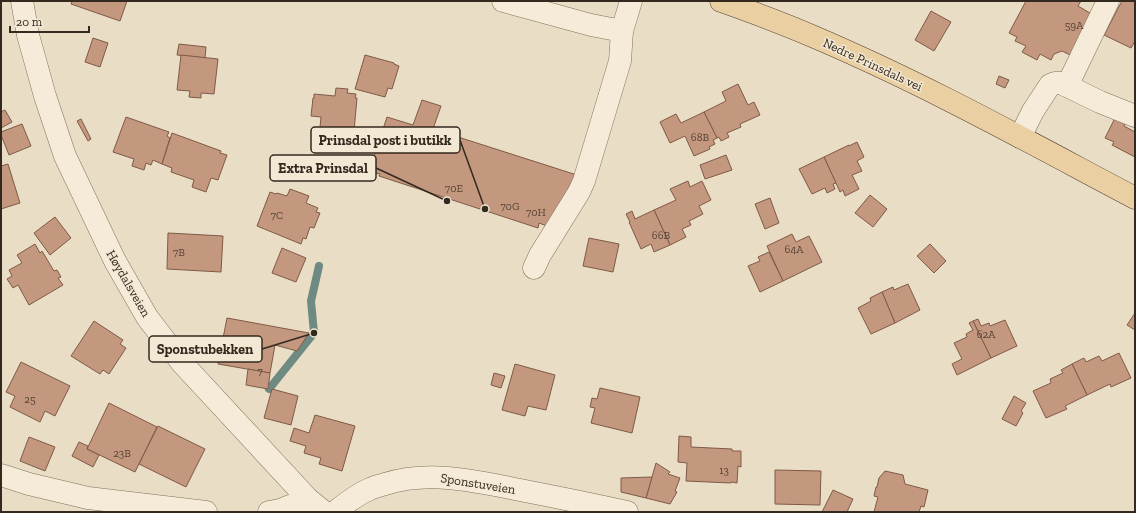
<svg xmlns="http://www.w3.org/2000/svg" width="1136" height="513" font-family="'Zilla Slab',serif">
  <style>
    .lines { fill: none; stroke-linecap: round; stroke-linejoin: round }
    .stream { stroke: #6e8a82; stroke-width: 8 }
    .building { fill: #c3987f; stroke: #7f5a46 }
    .minor-casing { stroke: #826f5d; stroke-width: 23 }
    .major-casing { stroke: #513e31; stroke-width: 23 }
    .minor { stroke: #f5ebd8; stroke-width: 22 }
    .major { stroke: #e9cfa1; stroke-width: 22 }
    .labels { text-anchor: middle; stroke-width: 3; stroke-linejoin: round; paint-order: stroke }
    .number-label { font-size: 11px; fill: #584537 }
    .street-label { font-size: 13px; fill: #34291f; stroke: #f2e8d4 }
    .leader { fill: none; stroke: #34291f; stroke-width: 1.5 }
    .callout-dot { fill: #34291f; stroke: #f2e8d4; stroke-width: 1.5 }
    .callout { fill: #f2e8d4; stroke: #34291f; stroke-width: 1.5 }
    .callout-label { font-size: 14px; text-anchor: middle; font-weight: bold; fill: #34291f }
  </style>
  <rect width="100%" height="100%" fill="#e9ddc5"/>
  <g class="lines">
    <!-- stream -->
    <path class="stream" d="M269 389 314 333 311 301 319 266"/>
  </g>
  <!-- building -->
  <g class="building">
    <path d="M72 1H127L120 21 71 4Z"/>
    <path d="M1026 1H1081L1078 6 1095 16 1074 57 1062 51 1054 54 1051 60 1040 54 1037 60 1022 52 1026 46 1015 41 1017 37 1009 33Z"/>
    <path d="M1122 1H1135V41L1131 48 1104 35Z"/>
    <path d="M931 11 951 22 934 51 915 40Z"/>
    <path d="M93 38 108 43 100 67 85 62Z"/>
    <path d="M179 44 206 47 205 58 177 55Z"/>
    <path d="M181 55 218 59 214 94 201 93V98L189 97 190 91 177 90Z"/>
    <path d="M365 55 394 63V64L399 66 392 89 388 88 385 97 355 89Z"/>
    <path d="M999 76 1009 80 1005 88 996 84Z"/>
    <path d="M738 84 748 105 754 102 760 115 740 124 741 127 727 133 729 137 721 141 719 137 717 138 704 112 726 101 722 92Z"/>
    <path d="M336 88 348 89 347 93 356 94 355 98H357L353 142 335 140V145L324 144V139L319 138 321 117 311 116 313 98H314V94L335 96Z"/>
    <path d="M422 100 441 106 433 129 580 176 552 228 539 223 538 228 379 176 380 174 369 172 387 117 413 125Z"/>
    <path d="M5 110 12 122 1 128V112Z"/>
    <path d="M704 112 717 138 713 140 715 144 709 147 710 149 694 156 685 136 670 143 660 122 676 114 681 123Z"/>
    <path d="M126 117 169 132 167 136 170 138 162 164 153 160 151 165 146 163 144 170 132 166 134 159 113 152Z"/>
    <path d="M1115 118 1125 123 1124 126 1135 132V157L1112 145 1114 142 1105 138Z"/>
    <path d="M81 119 91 139 88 141 77 121Z"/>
    <path d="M22 124 31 146 9 155 1 135V132Z"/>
    <path d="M172 133 221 151 220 153 227 155 218 180 211 178 206 192 192 187 194 180 171 172 172 168 162 164Z"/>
    <path d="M857 142 864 157 857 161 862 171 852 175 859 189 845 196 843 190 840 192 824 157 849 145V146Z"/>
    <path d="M726 155 732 170 705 179 700 165Z"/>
    <path d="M824 157 836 183 833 184 835 189 827 193 825 188 812 194 799 169Z"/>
    <path d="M8 164 20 203 1 209V166Z"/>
    <path d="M688 181 690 187 702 181 711 200 699 206 703 214 689 221 691 225 682 229 686 237 670 245 654 210 676 200 670 189Z"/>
    <path d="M290 189 309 196 306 203 318 208 316 212 320 213 314 228 310 227 306 239 303 238 301 244 257 226 270 192 276 194 277 193 287 196Z"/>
    <path d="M870 195 887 209 873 227 855 213Z"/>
    <path d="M770 198 779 223 765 229 755 204Z"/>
    <path d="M654 210 670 245 654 252 651 244 641 249 629 222H630L626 214 632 211 635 219Z"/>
    <path d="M55 217 71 238 50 255 34 233Z"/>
    <path d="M168 233 223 236 221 272 167 269Z"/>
    <path d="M792 234 796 242 809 236 822 262 783 281 767 246Z"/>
    <path d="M589 238 619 244 613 272 583 266Z"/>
    <path d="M35 244 40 253 42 251 54 271 57 270 61 277 58 278 63 285 29 305 18 285 13 288 7 279 12 276 9 270 22 263 17 255Z"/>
    <path d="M930 244 946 261 934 273 917 256Z"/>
    <path d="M282 248 306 258 296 282 272 273Z"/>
    <path d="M769 252 783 281 760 292 748 266 760 261 758 257Z"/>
    <path d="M908 284 920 310 895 323 882 292 893 287 894 290Z"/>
    <path d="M882 292 895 323 871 334 858 308 871 301 870 298Z"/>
    <path d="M1135 313V330L1127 325Z"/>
    <path d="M227 318 309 333 297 351 275 345 270 373 218 364Z"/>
    <path d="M978 319 981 326 989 323 990 326 1005 320 1017 346 991 358 973 321Z"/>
    <path d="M94 321 123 340 120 344 126 348 109 374 103 370 100 374 71 356Z"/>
    <path d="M973 321 991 358 957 375 952 364 962 359 954 343 967 337 966 334 973 330 969 323Z"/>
    <path d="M1119 353 1131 378 1111 387 1110 384 1087 395 1072 364 1084 358 1086 362 1099 356 1102 361Z"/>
    <path d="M21 362 70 386 55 416 45 411 40 422 10 407 15 396 6 392Z"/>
    <path d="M515 364 555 375 546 410 528 406 525 416 502 410Z"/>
    <path d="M1072 364 1087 395 1065 406 1067 409 1046 418 1033 391 1051 383 1050 379 1063 373 1061 370Z"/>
    <path d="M248 369 270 373 268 389 246 385Z"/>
    <path d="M494 373 505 376 501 388 491 385Z"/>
    <path d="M600 388 640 397 632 433 591 423 595 408 590 407 592 398 597 399Z"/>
    <path d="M272 389 298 396 291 425 264 418Z"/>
    <path d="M1014 396 1026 403 1021 411 1023 413 1016 426 1002 419Z"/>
    <path d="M109 403 157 427 135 472 87 449Z"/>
    <path d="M315 415 355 426 342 471 319 464 321 458 304 453 306 446 290 441 294 428 309 433Z"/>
    <path d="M158 426 205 449 186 487 139 464Z"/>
    <path d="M679 436 691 437V447L732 449V451H741V467L738 466 737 483 731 482V483L686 481 687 463 678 462Z"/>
    <path d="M29 437 55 447 45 471 20 461Z"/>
    <path d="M79 442 88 446 87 449 99 455 93 467 72 456Z"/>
    <path d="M656 463 670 472 668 474 680 478 675 491 677 492 670 504 646 498Z"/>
    <path d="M775 470 821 471 820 505 775 504Z"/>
    <path d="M885 471 903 475 905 484 928 490 924 507 921 506 919 512H874L878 497 874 496 876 487H877L879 478Z"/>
    <path d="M652 477 646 498 621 492V478Z"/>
    <path d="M833 490 853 499 847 512H822Z"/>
  </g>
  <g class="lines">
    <defs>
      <g id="minor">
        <path d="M22 1 28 35 45 96 65 156 115 261 147 317 182 363 308 499 324 512"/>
        <path d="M503 1 591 25 622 31"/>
        <path d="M1067 86 1108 1"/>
        <path d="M1020 137 1033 111 1050 85 1055 83H1061L1100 102 1135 116"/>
        <path d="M534 268 540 255 579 192 584 181 620 61 622 31 631 1"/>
        <path d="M1 475 29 484 88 498 206 512"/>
        <path d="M269 512 280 510 308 499"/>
        <path d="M335 512C345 504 356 495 368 490 373 487 379 486 385 484 430 470 475 481 520 490 556 497 591 504 627 512"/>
      </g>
      <path id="major" d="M721 1C752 12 782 23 812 36 923 83 1029 142 1135 198"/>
    </defs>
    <!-- minor casing -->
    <use href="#minor" class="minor-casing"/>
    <!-- major casing -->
    <use href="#major" class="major-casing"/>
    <!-- minor -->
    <use href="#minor" class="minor"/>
    <!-- major -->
    <use href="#major" class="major"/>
  </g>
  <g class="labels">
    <!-- number labels -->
    <g class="number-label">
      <text x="1074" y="29">59A</text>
      <text x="700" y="141">68B</text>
      <text x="454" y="192">70E</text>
      <text x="510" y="210">70G</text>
      <text x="536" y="216">70H</text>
      <text x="277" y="219">7C</text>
      <text x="661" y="239">66B</text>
      <text x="794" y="253">64A</text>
      <text x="179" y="256">7B</text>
      <text x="986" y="338">62A</text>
      <text x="260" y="375">7</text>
      <text x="30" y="403">25</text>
      <text x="122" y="457">23B</text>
      <text x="724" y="474">13</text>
    </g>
    <!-- street labels -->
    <g class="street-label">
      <text transform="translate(873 64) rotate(25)" y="5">Nedre Prinsdals vei</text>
      <text transform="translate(129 283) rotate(60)" y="5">Høydalsveien</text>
      <text transform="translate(478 483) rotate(9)" y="5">Sponstuveien</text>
    </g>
  </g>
  <!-- callouts -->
  <path class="leader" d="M485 209L460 140M447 201L376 168M314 333L262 349"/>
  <g class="callout-dot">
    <circle cx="485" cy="209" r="4"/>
    <circle cx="447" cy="201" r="4"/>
    <circle cx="314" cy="333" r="4"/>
  </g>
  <g class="callout">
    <rect x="311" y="127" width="149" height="26" rx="4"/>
    <rect x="270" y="155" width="106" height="26" rx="4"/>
    <rect x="149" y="336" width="113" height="26" rx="4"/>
  </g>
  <g class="callout-label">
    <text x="385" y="145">Prinsdal post i butikk</text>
    <text x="323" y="173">Extra Prinsdal</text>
    <text x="205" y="354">Sponstubekken</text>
  </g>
  <!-- border -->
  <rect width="1136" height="513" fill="none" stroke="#34291f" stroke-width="4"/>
  <!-- scale -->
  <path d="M10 26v6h79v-6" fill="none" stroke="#34291f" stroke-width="2"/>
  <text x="16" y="26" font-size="12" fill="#34291f" stroke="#f2e8d4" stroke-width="3" paint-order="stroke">20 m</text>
</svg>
